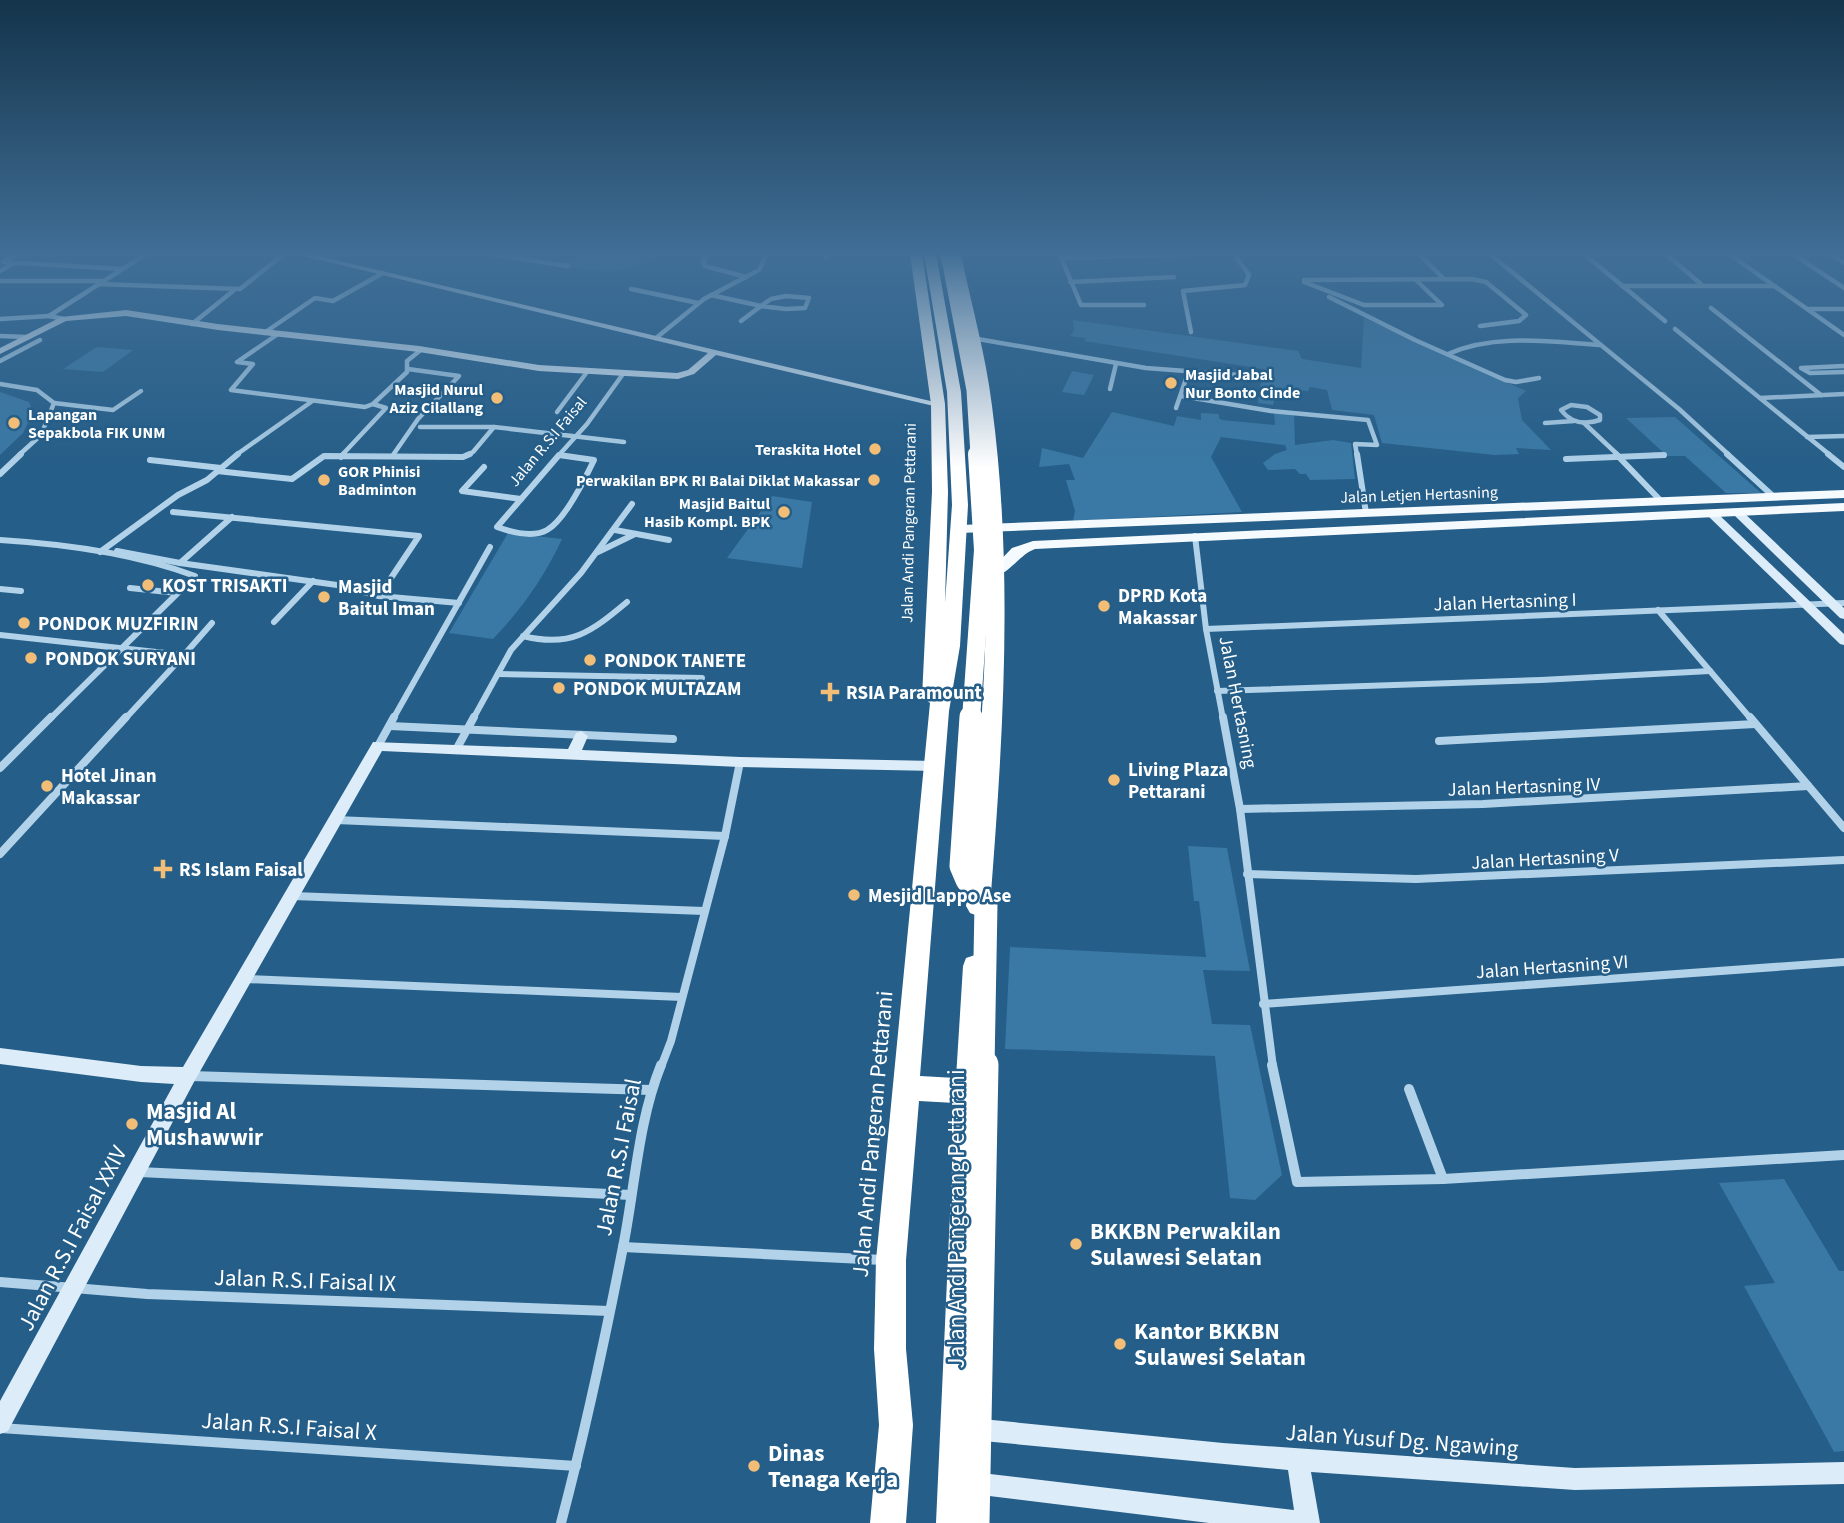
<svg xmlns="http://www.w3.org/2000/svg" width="1844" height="1523" font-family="'Source Sans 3',sans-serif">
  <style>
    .green { fill: #3a79a5 }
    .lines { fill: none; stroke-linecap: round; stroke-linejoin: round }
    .street-far3 { stroke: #b1d2e9; stroke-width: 4.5 }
    .street-far2 { stroke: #b1d2e9; stroke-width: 6 }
    .street-far1 { stroke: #b1d2e9; stroke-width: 8 }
    .street { stroke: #b1d2e9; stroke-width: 10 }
    .secondary { fill: #dcecf8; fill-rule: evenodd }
    .primary { fill: #f4fafe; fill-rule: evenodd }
    .highway { fill: #fff; fill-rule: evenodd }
    .highway-bridge-far3 { stroke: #fff; stroke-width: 13 }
    .highway-bridge-far2 { stroke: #fff; stroke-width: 18 }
    .highway-bridge-far1 { stroke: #fff; stroke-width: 23 }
    .highway-bridge { stroke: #fff; stroke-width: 31 }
    .poi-dot { fill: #f2bd76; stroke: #255e88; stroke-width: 2.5 }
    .labels { text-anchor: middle; stroke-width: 5; stroke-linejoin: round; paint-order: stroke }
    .far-poi-label { font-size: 16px; font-weight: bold; fill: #fff; stroke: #255e88; text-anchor: end }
    .far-street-label { font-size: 16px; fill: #fff; stroke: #255e88 }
    .poi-label { font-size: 19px; font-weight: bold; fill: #fff; stroke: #255e88; text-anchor: start }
    .street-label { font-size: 19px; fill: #fff; stroke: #255e88 }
    .near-poi-label { font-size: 23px; font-weight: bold; fill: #fff; stroke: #255e88; text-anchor: start }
    .near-street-label { font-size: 23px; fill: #fff; stroke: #255e88 }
  </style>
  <rect width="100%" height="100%" fill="#255e88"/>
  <!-- green -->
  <g class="green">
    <path d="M660 254C626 277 601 273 564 266L576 255Z"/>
    <path d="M1364 318 1526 391 1518 398 1522 420 1551 450 1516 448 1519 454 1495 455 1382 443 1374 415 1332 410 1327 390 1310 387 1308 391 1277 389 1273 405 1258 403 1263 369 1084 341 1086 338 1070 336 1074 331 1073 320 1298 351 1302 359 1361 368Z"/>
    <path d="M97 347 133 350 103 372 63 369Z"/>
    <path d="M1072 371 1094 375 1084 395 1062 392Z"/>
    <path d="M0 392 29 402 33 413 23 433 0 455Z"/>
    <path d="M1274 411 1294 412 1295 445 1333 440 1351 443 1355 479 1310 480 1306 474H1300L1295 469 1268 470 1263 463 1275 454 1287 450 1285 445 1221 437 1211 457 1242 512 1073 521 1075 511 1066 480H1075L1069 464 1039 467 1042 448 1083 458 1112 412 1174 426 1177 416 1201 420V413L1219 414V418L1222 420 1275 425Z"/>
    <path d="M1675 417 1761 493H1726L1685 456H1667L1626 418Z"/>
    <path d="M772 496 812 502 802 568 727 558Z"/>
    <path d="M508 533 562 539C545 576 521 610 493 639L449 633Z"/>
    <path d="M1188 846 1227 848 1250 971 1203 970 1212 1024 1250 1025 1282 1175 1255 1200 1230 1198 1215 1056 1005 1049 1010 947 1206 957 1199 901H1194Z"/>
    <path d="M1784 1179 1839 1271H1844V1451L1834 1452 1744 1286 1775 1283 1719 1183Z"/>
  </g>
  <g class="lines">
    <!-- street-far3 -->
    <g class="street-far3">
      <path d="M18 254 3 262 122 269"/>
      <path d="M492 254 568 266"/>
      <path d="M707 254 703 262 705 266 746 277"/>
      <path d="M1419 254 1443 278"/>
      <path d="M1490 254 1679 409 1729 455"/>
      <path d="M1584 254 1665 321"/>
      <path d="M1666 254 1701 284"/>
      <path d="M1729 254 1844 335"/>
      <path d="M1793 254 1844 288"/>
      <path d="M1831 254 1844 263"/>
      <path d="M1060 255 1081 305H1144"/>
      <path d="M826 258 827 254"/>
      <path d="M1061 258 1192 254"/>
      <path d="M0 271 14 263"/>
      <path d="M1304 280 1472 279 1486 282 1526 315 1519 321 1480 326"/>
      <path d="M0 281H102"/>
      <path d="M1070 282 1174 277"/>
      <path d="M1304 282 1364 305H1442L1415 279"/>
      <path d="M98 284 240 289 284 254"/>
      <path d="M1622 286H1775"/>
      <path d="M631 289 698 303"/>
      <path d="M711 295 761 306"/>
      <path d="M786 296 809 298 805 308 786 309 761 306 771 299Z"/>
      <path d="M1329 297 1415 340 1505 380 1516 382 1539 378"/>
      <path d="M1711 308 1821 395"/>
      <path d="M1809 309H1844"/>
      <path d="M0 319 49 316"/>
      <path d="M64 319 49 316 146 254"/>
      <path d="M741 321 761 306"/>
      <path d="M192 324 233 291"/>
      <path d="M1675 329 1830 455"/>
      <path d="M1191 332 1183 291 1245 285 1249 275 1234 254"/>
      <path d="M264 333 315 298 333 301 383 273"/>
      <path d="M278 334 237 362 253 364 231 390 365 407 373 404 407 372V361L422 349"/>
      <path d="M0 336 27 337"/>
      <path d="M656 338 704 299 759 270 767 254"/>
      <path d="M972 338 1146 368 1252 376"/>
      <path d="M1448 354C1495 333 1551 342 1600 345"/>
      <path d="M0 361 40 340"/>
      <path d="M1844 366 1801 368 1810 373 1844 372"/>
      <path d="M0 384 37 390 54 403 41 435 19 455"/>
      <path d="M1110 389 1116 364"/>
      <path d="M1181 396 1271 411 1368 420 1377 445 1355 444 1357 455"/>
      <path d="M1760 398 1844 394"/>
      <path d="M54 403 113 410 141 391"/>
      <path d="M1571 405 1587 407 1600 415V420C1585 425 1571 423 1561 410Z"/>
      <path d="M1176 408 1188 373 1186 370"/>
      <path d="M557 412 587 372"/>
      <path d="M1545 423 1574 421"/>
      <path d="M1584 423 1618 455"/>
      <path d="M420 427H494"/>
      <path d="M1807 437 1844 436"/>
      <path d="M236 455 311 402"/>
      <path d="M342 455 386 408 373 404"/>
      <path d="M393 455 418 419 459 376 408 369"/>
      <path d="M466 455 473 452 494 427 624 442"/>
      <path d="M559 455H562"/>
      <path d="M559 455 587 424 623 374"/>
      <path d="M1652 455H1664"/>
    </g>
    <!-- street-far2 -->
    <g class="street-far2">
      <path d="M1357 454 1366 513"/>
      <path d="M1616 454 1661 501"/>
      <path d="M1727 454 1774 497"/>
      <path d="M1828 454 1844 467"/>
      <path d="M559 455 594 460C585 479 565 520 547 530 533 538 511 532 497 527Z"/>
      <path d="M341 457 344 454"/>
      <path d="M1566 459 1664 455"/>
      <path d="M150 460 221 468"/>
      <path d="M484 467 462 491 521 499"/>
      <path d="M217 471 292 479 324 456 463 457 470 454"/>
      <path d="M0 474 21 454"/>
      <path d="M173 512 419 536 379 596"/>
      <path d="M232 517 180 563 337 585 379 596 459 603"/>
      <path d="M615 530 669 540"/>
      <path d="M1195 536 1206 629 1223 719"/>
      <path d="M0 540C65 544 134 553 195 576L50 719"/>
      <path d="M117 551 180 563"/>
      <path d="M100 552 178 495 207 480 238 454"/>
      <path d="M598 552 635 534"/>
      <path d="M130 588 177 593"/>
      <path d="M0 589 21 591"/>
      <path d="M1658 610 1751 719"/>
      <path d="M274 622 313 581"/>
      <path d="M1206 629 1844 603"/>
      <path d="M0 635 184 655 125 719"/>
      <path d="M523 636C571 648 591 632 627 602"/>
      <path d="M184 655 212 623"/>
      <path d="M498 674 702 678"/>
      <path d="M1217 691 1541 680 1710 671"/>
      <path d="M393 719 490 547"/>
      <path d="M473 719 511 650 581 573 632 504"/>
    </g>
    <!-- street-far1 -->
    <g class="street-far1">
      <path d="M1223 717 1240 809 1273 1067"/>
      <path d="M1750 717 1844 828"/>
      <path d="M390 726 673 739"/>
      <path d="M1439 741 1755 724"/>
      <path d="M378 746 394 717"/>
      <path d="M456 750 474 717"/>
      <path d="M0 768 51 717"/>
      <path d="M1240 809 1483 804 1808 786"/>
      <path d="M336 820 725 836"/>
      <path d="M0 854 126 717"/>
      <path d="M1247 874 1416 879 1844 860"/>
      <path d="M293 896 704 911"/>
      <path d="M245 979 682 997"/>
      <path d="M1263 1004 1844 962"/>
      <path d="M661 1067 671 1041 725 836 740 762"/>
    </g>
    <!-- street -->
    <g class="street">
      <path d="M1272 1065 1297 1182 1443 1179 1844 1155"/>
      <path d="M190 1076 651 1090"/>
      <path d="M1409 1089 1443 1179"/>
      <path d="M139 1172 631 1195"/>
      <path d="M623 1247 883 1260"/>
      <path d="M0 1282 147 1294 609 1311"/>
      <path d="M0 1428 576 1466"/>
      <path d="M561 1523C585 1432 605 1339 623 1247 635 1187 638 1122 661 1065"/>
    </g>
    <!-- secondary -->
    <g class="secondary">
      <path d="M295 254H310L943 404 938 407 716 355 694 374 678 379 539 371 419 352 218 330 126 316 66 321 0 354V348L61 317 126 310 218 324 419 346 539 365 677 373 688 370 708 353Z"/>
      <path d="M1737 509 1741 510 1844 608V619L1840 618 1733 514 1732 512Z"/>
      <path d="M1711 510 1715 511 1844 634V645L1840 644 1707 515 1706 513Z"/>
      <path d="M581 731 588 736 582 750 740 757 935 761 942 766 935 771 740 767 382 751 194 1082 8 1431 0 1434V1401L174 1084 141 1082 0 1064V1048L141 1066 183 1067 373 742 568 749 576 733Z"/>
      <path d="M972 1418 1223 1443 1575 1468 1844 1462V1484L1575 1490 1311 1472 1320 1523H1209L973 1494 965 1491 962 1483 965 1475 973 1472 1294 1510 1288 1470 972 1440 964 1437 961 1429 964 1421Z"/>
    </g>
    <!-- primary -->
    <g class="primary">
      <path d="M1844 490V498L960 533 953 529 960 525Z"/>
      <path d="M1844 503V511L1035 549C1019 555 1011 572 996 576L989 572 1012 548 1033 541Z"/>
    </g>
    <!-- highway -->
    <g class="highway">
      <path d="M910 254H922L945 404 948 492 945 603 952 505 947 392 924 254H936L961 392 968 505 960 646 949 711 920 1076 956 1078 963 966 966 958 975 955 984 958 987 966C980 1152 976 1337 972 1523H936L955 1103 919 1101 906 1260V1349L913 1425 906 1523H870L879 1425 874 1349 876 1260 930 703 922 697 932 492 931 404Z"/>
      <path d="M949 254H961C971 304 986 355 992 406 1014 573 1003 739 990 906L986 913 978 916 970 913 966 906C982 739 996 574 978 406 973 356 959 304 949 254Z"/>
    </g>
    <!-- highway-bridge-far3 -->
    <path class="highway-bridge-far3" d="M947 254 973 390 977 455"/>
    <!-- highway-bridge-far2 -->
    <path class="highway-bridge-far2" d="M971 719 983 550 977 454"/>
    <!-- highway-bridge-far1 -->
    <path class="highway-bridge-far1" d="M971 717 961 866 967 880 986 904 983 1067"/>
    <!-- highway-bridge -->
    <path class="highway-bridge" d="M974 1523 983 1065"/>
  </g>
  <!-- sky -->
  <linearGradient id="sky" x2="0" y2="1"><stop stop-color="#14344b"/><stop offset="0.54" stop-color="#406e96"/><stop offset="1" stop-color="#406e96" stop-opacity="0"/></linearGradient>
  <rect width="1844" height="468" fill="url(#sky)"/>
  <!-- markers -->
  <g class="poi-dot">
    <circle cx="1171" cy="383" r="7"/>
    <circle cx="497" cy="398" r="7"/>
    <circle cx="14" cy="423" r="7"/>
    <circle cx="875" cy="449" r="7"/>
    <circle cx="324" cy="480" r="7"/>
    <circle cx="874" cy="480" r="7"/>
    <circle cx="784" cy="512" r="7"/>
    <circle cx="148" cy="585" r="7"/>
    <circle cx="324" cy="597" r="7"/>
    <circle cx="1104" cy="606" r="7"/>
    <circle cx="24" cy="623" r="7"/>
    <circle cx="31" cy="658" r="7"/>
    <circle cx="590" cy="660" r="7"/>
    <circle cx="559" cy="688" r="7"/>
    <path d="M826.5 681.5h7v7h7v7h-7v7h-7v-7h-7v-7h7z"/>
    <circle cx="1114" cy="780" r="7"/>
    <circle cx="47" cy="786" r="7"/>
    <path d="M159.5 858.5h7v7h7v7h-7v7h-7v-7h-7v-7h7z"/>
    <circle cx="854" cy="895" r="7"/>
    <circle cx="132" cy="1124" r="7"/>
    <circle cx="1076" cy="1244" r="7"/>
    <circle cx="1120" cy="1344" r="7"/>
    <circle cx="754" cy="1466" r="7"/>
  </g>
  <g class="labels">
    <!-- far-poi labels -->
    <g class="far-poi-label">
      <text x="1185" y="380" text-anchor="start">Masjid Jabal<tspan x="1185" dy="18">Nur Bonto Cinde</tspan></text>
      <text x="483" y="395">Masjid Nurul<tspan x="483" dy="18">Aziz Cilallang</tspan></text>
      <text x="28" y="420" text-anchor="start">Lapangan<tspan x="28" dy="18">Sepakbola FIK UNM</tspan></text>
      <text x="861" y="455">Teraskita Hotel</text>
      <text x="338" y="477" text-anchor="start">GOR Phinisi<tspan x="338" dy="18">Badminton</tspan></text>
      <text x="860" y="486">Perwakilan BPK RI Balai Diklat Makassar</text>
      <text x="770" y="509">Masjid Baitul<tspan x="770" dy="18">Hasib Kompl. BPK</tspan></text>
    </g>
    <!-- far-street labels -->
    <g class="far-street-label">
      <text transform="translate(547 441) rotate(-50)" y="6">Jalan R.S.I Faisal</text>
      <text transform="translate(1419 494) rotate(-2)" y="6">Jalan Letjen Hertasning</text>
      <text transform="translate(908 523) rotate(-89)" y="6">Jalan Andi Pangeran Pettarani</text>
    </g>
    <!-- poi labels -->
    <g class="poi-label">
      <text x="162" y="592">KOST TRISAKTI</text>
      <text x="338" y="593">Masjid<tspan x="338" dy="22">Baitul Iman</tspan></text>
      <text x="1118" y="602">DPRD Kota<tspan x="1118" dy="22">Makassar</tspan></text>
      <text x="38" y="630">PONDOK MUZFIRIN</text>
      <text x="45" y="665">PONDOK SURYANI</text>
      <text x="604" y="667">PONDOK TANETE</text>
      <text x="573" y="695">PONDOK MULTAZAM</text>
      <text x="846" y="699">RSIA Paramount</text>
      <text x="1128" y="776">Living Plaza<tspan x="1128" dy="22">Pettarani</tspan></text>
      <text x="61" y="782">Hotel Jinan<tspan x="61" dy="22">Makassar</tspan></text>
      <text x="179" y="876">RS Islam Faisal</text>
      <text x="868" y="902">Mesjid Lappo Ase</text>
    </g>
    <!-- street labels -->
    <g class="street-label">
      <text transform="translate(1505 601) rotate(-2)" y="7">Jalan Hertasning I</text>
      <text transform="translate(1239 702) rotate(79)" y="7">Jalan Hertasning</text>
      <text transform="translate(1524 786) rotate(-2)" y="7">Jalan Hertasning IV</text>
      <text transform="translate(1545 858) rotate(-3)" y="7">Jalan Hertasning V</text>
      <text transform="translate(1552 966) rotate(-4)" y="7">Jalan Hertasning VI</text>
    </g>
    <!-- near-poi labels -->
    <g class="near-poi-label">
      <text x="146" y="1119">Masjid Al<tspan x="146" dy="26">Mushawwir</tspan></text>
      <text x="1090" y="1239">BKKBN Perwakilan<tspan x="1090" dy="26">Sulawesi Selatan</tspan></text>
      <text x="1134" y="1339">Kantor BKKBN<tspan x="1134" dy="26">Sulawesi Selatan</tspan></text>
      <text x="768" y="1461">Dinas<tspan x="768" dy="26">Tenaga Kerja</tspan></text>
    </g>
    <!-- near-street labels -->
    <g class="near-street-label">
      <text transform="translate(872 1134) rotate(-85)" y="8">Jalan Andi Pangeran Pettarani</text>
      <text transform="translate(618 1157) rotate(-79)" y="8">Jalan R.S.I Faisal</text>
      <text transform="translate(956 1219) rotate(-90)" y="8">Jalan Andi Pangerang Pettarani</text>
      <text transform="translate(72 1238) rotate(-62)" y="8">Jalan R.S.I Faisal XXIV</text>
      <text transform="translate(305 1280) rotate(2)" y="8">Jalan R.S.I Faisal IX</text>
      <text transform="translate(289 1426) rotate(4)" y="8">Jalan R.S.I Faisal X</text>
      <text transform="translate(1402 1440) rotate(4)" y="8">Jalan Yusuf Dg. Ngawing</text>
    </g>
  </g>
</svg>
